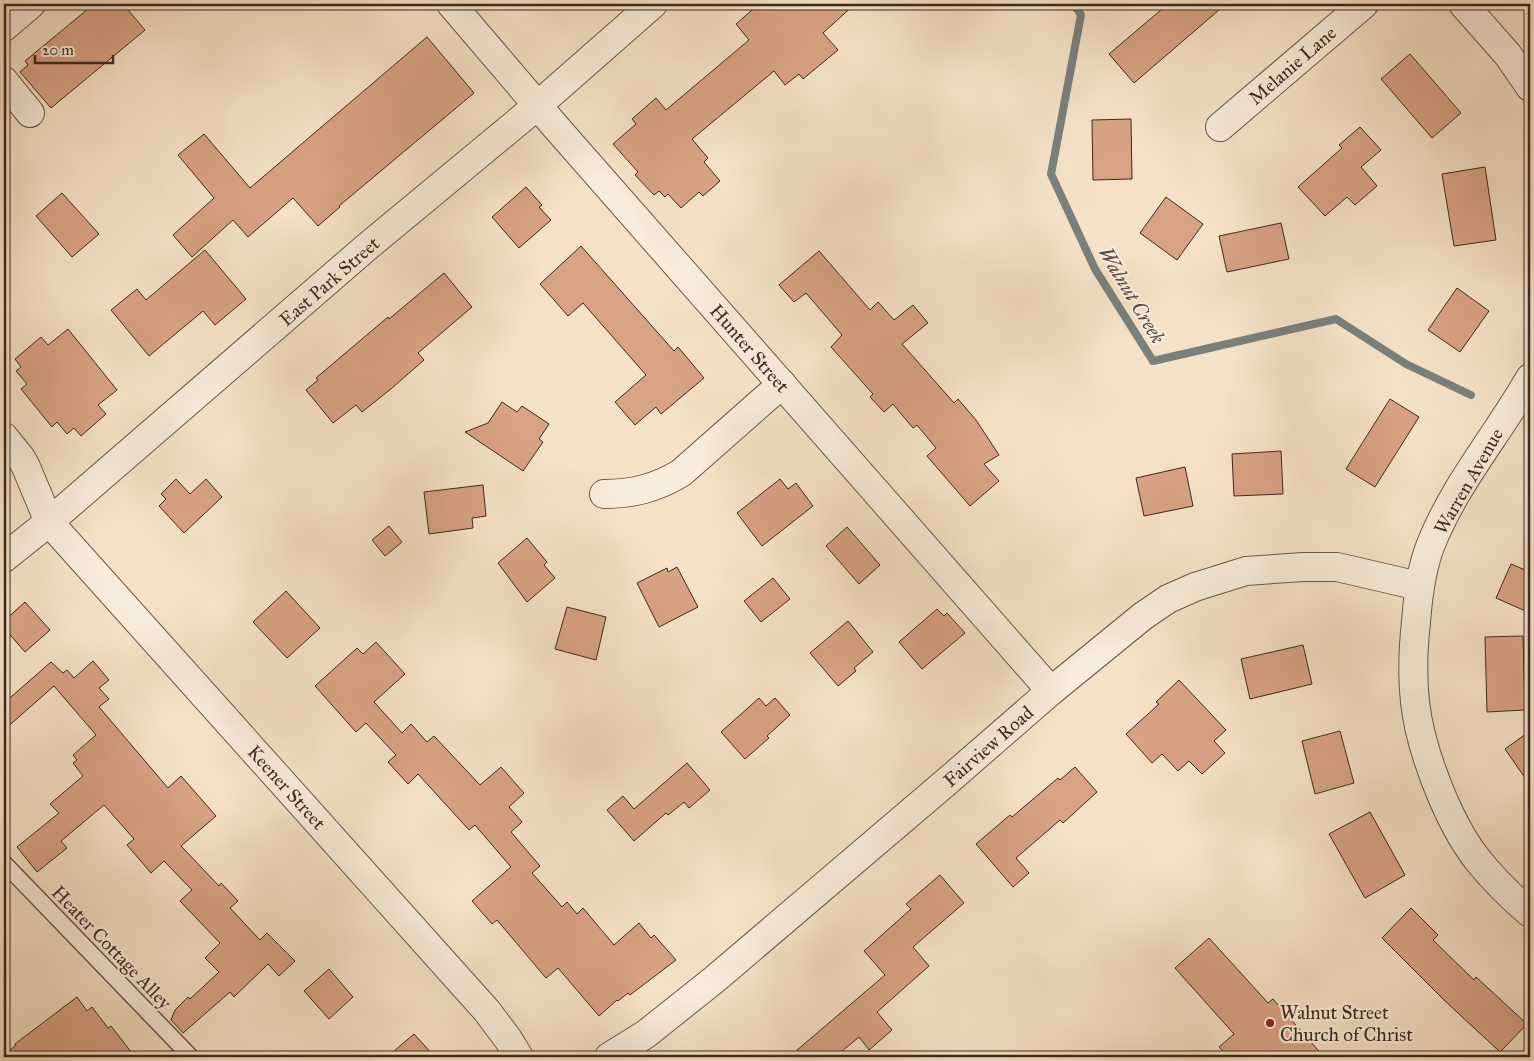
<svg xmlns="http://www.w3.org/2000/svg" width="1534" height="1061" font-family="'IM FELL Great Primer',serif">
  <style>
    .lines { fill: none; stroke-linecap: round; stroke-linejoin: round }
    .stream { stroke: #78817d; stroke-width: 8 }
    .building { fill: #d8a284; stroke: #3d291e }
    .service-casing { stroke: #6b5748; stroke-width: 18 }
    .minor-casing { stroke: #6b5748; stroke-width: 30 }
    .service { stroke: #f8ecda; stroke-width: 15 }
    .minor { stroke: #f8ecda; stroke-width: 28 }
    .poi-dot { fill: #8f2418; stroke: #f8ecda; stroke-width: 2 }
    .labels { text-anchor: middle; stroke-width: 4.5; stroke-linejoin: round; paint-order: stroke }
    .street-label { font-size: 19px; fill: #3d291e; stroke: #f8ecda }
    .poi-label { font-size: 19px; fill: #3d291e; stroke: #f8ecda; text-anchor: start }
    .water-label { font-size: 20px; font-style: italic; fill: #564e46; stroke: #f8ecda }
  </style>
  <rect width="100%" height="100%" fill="#f5e2c6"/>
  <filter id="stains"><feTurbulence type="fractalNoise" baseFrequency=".004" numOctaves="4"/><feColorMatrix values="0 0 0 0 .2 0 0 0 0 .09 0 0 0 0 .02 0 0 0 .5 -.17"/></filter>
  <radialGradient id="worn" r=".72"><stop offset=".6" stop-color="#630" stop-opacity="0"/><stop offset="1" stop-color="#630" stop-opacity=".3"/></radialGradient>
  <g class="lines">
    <!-- stream -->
    <path class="stream" d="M1074 4 1081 15 1051 174 1095 269 1153 361 1336 319 1406 364 1471 395"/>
  </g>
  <!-- building -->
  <g class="building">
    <path d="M94 4H123L145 30 51 108 20 72 28 65 25 61Z"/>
    <path d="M759 4H855L823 33 838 50 803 79 799 74 785 85 774 71 692 139 708 158 704 162 720 181 703 196 699 192 681 208 668 194 665 197 659 191 654 195 635 175 638 172 613 144 636 124 632 119 656 98 666 110 749 40 736 24Z"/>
    <path d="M1168 4H1226L1134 83 1109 54Z"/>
    <path d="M427 37 474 93 339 206 340 207 318 226 293 198 248 237 233 220 192 257 173 235 214 198 178 155 204 134 250 188Z"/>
    <path d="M1410 54 1461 113 1432 138 1381 79Z"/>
    <path d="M1131 119 1132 179 1093 180 1092 120Z"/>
    <path d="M1360 127 1381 150 1361 167 1377 186 1355 205 1347 197 1325 216 1298 187 1342 148 1339 145Z"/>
    <path d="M1485 167 1496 240 1454 246 1442 174Z"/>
    <path d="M526 187 542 205 539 207 551 220 519 248 492 217Z"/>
    <path d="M62 193 99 234 72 257 36 216Z"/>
    <path d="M1166 197 1203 224 1177 260 1140 233Z"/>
    <path d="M1281 223 1289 259 1227 272 1219 236Z"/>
    <path d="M581 246 674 351 678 347 704 378 661 414 656 407 635 425 615 402 646 375 583 303 568 316 540 284Z"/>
    <path d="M205 250 246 299 215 325 203 311 149 356 111 310 137 289 146 300Z"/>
    <path d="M819 251 870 310 878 302 894 320 913 305 928 323 902 344 954 403 958 399 976 420 999 455 984 464 999 481 970 506 927 456 936 448 917 425 913 428 893 404 884 412 870 397 873 394 831 347 842 335 806 293 794 302 779 285Z"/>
    <path d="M444 273 472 307 418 353 424 360 392 388 362 412 356 405 333 423 306 390 318 380 316 378 388 317 389 319Z"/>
    <path d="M1457 288 1489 311 1460 352 1428 330Z"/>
    <path d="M68 329 117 390 98 405 106 414 81 436 74 428 67 434 57 422 52 427 21 389 27 384 16 371 21 367 15 359 41 337 48 345Z"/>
    <path d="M1390 399 1419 417 1375 487 1346 469Z"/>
    <path d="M502 402 517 412 522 406 549 424 539 439 543 442 523 471 465 432 488 423Z"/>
    <path d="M1281 451 1283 494 1234 496 1232 454Z"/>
    <path d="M1185 467 1193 506 1144 516 1136 478Z"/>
    <path d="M176 479 190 494 206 479 222 497 184 533 159 506 166 499 161 494Z"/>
    <path d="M780 479 788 489 796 483 813 506 762 546 737 513Z"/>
    <path d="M483 485 486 516 472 518 473 528 429 534 424 492Z"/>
    <path d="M389 526 402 542 385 556 372 540Z"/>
    <path d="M847 527 880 565 859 584 826 546Z"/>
    <path d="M527 538 547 562 544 565 555 578 527 602 498 563Z"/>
    <path d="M1511 564 1530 572V613L1496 598Z"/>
    <path d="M677 567 698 607 659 627 637 583 667 568 668 572Z"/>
    <path d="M773 578 790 599 761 622 744 601Z"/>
    <path d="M286 591 320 628 287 658 253 622Z"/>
    <path d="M25 602 50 630 25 652 4 628V621Z"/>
    <path d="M567 607 606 617 596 660 555 649Z"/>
    <path d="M937 609 944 616 947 613 965 633 922 669 899 642Z"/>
    <path d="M848 621 873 652 854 668 856 671 838 686 810 653Z"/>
    <path d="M1523 636 1525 710 1487 712 1485 637Z"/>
    <path d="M376 642 405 674 374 702 402 733 411 724 427 742 434 736 480 785 501 767 524 793 509 807 522 822 511 832 540 866 532 873 562 907 567 902 577 914 583 908 614 945 639 923 651 938 654 935 676 960 630 995 628 993 618 1001 617 1000 599 1016 558 968 546 978 497 920 492 924 472 901 511 867 475 825 469 830 418 774 408 784 388 762 396 755 366 723 356 732 315 686 357 648 363 654Z"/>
    <path d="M1303 645 1312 684 1250 699 1241 659Z"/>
    <path d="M93 661 109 680 99 688 109 699 99 707 168 788 181 776 216 816 181 846 219 886 221 883 238 901 230 908 260 940 267 933 295 961 279 976 268 964 234 997 230 992 183 1033 171 1020 175 1010 188 997 190 999 219 972 205 958 220 943 180 901 192 890 164 861 151 873 127 845 134 839 104 805 61 841 67 848 37 872 17 847 59 813 50 804 83 776 73 763 77 760 73 755 96 735 54 686 4 730V703L51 662 63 673 67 670 74 678Z"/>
    <path d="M1179 680 1226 730 1214 741 1225 753 1202 774 1189 761 1178 771 1162 754 1152 763 1126 734 1159 704 1156 702Z"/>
    <path d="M759 698 766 706 775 698 790 715 767 736 769 738 745 759 721 732Z"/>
    <path d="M1340 731 1354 783 1315 794 1302 741Z"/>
    <path d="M1530 731V785L1505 749Z"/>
    <path d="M687 763 710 790 689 808 684 802 668 815 666 813 634 841 607 810 623 796 634 809Z"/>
    <path d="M1075 767 1097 792 1063 823 1060 820 1016 858 1029 873 1013 887 976 844 1010 815 1012 817 1058 778 1060 780Z"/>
    <path d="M1370 812 1405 875 1365 898 1329 834Z"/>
    <path d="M940 875 964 903 913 947 929 966 877 1012 892 1030 869 1050 859 1037 835 1057H789L885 975 864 951 911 909 906 904Z"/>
    <path d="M1411 908 1438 935 1433 940 1474 980 1476 977 1527 1024 1500 1052 1444 1000 1382 938Z"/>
    <path d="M1209 938 1268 1003 1273 999 1324 1057H1229L1219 1047 1234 1034 1175 968Z"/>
    <path d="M329 969 353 997 329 1019 304 991Z"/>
    <path d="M77 997 87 1011 92 1007 108 1028 111 1026 135 1057H4V1055L16 1045 15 1044Z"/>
    <path d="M414 1034 435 1057H387Z"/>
  </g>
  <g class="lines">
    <defs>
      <path id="service" d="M4 863 191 1057"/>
      <g id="minor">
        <path d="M451 4 555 126 1051 691"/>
        <path d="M1463 4 1508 55 1530 87"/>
        <path d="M4 27 31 4"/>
        <path d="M4 81 30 113"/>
        <path d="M1220 127 1364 4"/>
        <path d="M1530 378C1498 434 1455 484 1431 544 1421 569 1418 596 1416 622 1413 649 1412 675 1415 702 1420 749 1448 822 1477 859 1493 879 1511 897 1530 913"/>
        <path d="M4 437 21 458 26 467 49 522 487 1011 508 1039 519 1057"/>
        <path d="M604 494C633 494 656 488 681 473L782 384"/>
        <path d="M4 558 49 522 368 246 537 106 653 4"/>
        <path d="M609 1057 646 1034 715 979 944 784 1051 691 1143 616 1168 599 1195 587 1246 571 1303 567H1337L1419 586"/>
      </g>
    </defs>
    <!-- service casing -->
    <use href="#service" class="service-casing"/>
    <!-- minor casing -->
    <use href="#minor" class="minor-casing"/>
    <!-- service -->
    <use href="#service" class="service"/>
    <!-- minor -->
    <use href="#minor" class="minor"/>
  </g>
  <!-- markers -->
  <circle class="poi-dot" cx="1270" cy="1023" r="5"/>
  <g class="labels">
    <!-- street labels -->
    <g class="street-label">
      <text transform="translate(1292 65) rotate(-41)" y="7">Melanie Lane</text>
      <text transform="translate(329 281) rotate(-41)" y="7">East Park Street</text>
      <text transform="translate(750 348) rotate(49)" y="7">Hunter Street</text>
      <text transform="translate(1468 481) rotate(-60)" y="7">Warren Avenue</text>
      <text transform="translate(988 746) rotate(-41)" y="7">Fairview Road</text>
      <text transform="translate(287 787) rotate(48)" y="7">Keener Street</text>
      <text transform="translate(112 947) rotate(46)" y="7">Heater Cottage Alley</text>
    </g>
    <!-- poi labels -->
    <g class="poi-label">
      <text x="1280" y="1019">Walnut Street<tspan x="1280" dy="22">Church of Christ</tspan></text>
    </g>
    <!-- water labels -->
    <g class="water-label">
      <text transform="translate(1132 295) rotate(59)" y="7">Walnut Creek</text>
    </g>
  </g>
  <!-- margin -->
  <rect width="1534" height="1061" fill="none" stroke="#f5e2c6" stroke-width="20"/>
  <rect x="5" y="5" width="1524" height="1051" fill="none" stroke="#3d291e" stroke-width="2.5"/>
  <rect x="10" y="10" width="1514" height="1041" fill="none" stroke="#3d291e"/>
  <!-- scale -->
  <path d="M35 55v8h78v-8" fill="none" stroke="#3d291e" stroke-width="2.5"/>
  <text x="42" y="55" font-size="15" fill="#3d291e" stroke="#f8ecda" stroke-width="4" paint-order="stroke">20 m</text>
  <rect width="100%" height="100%" filter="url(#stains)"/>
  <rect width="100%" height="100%" fill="url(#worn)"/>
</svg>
